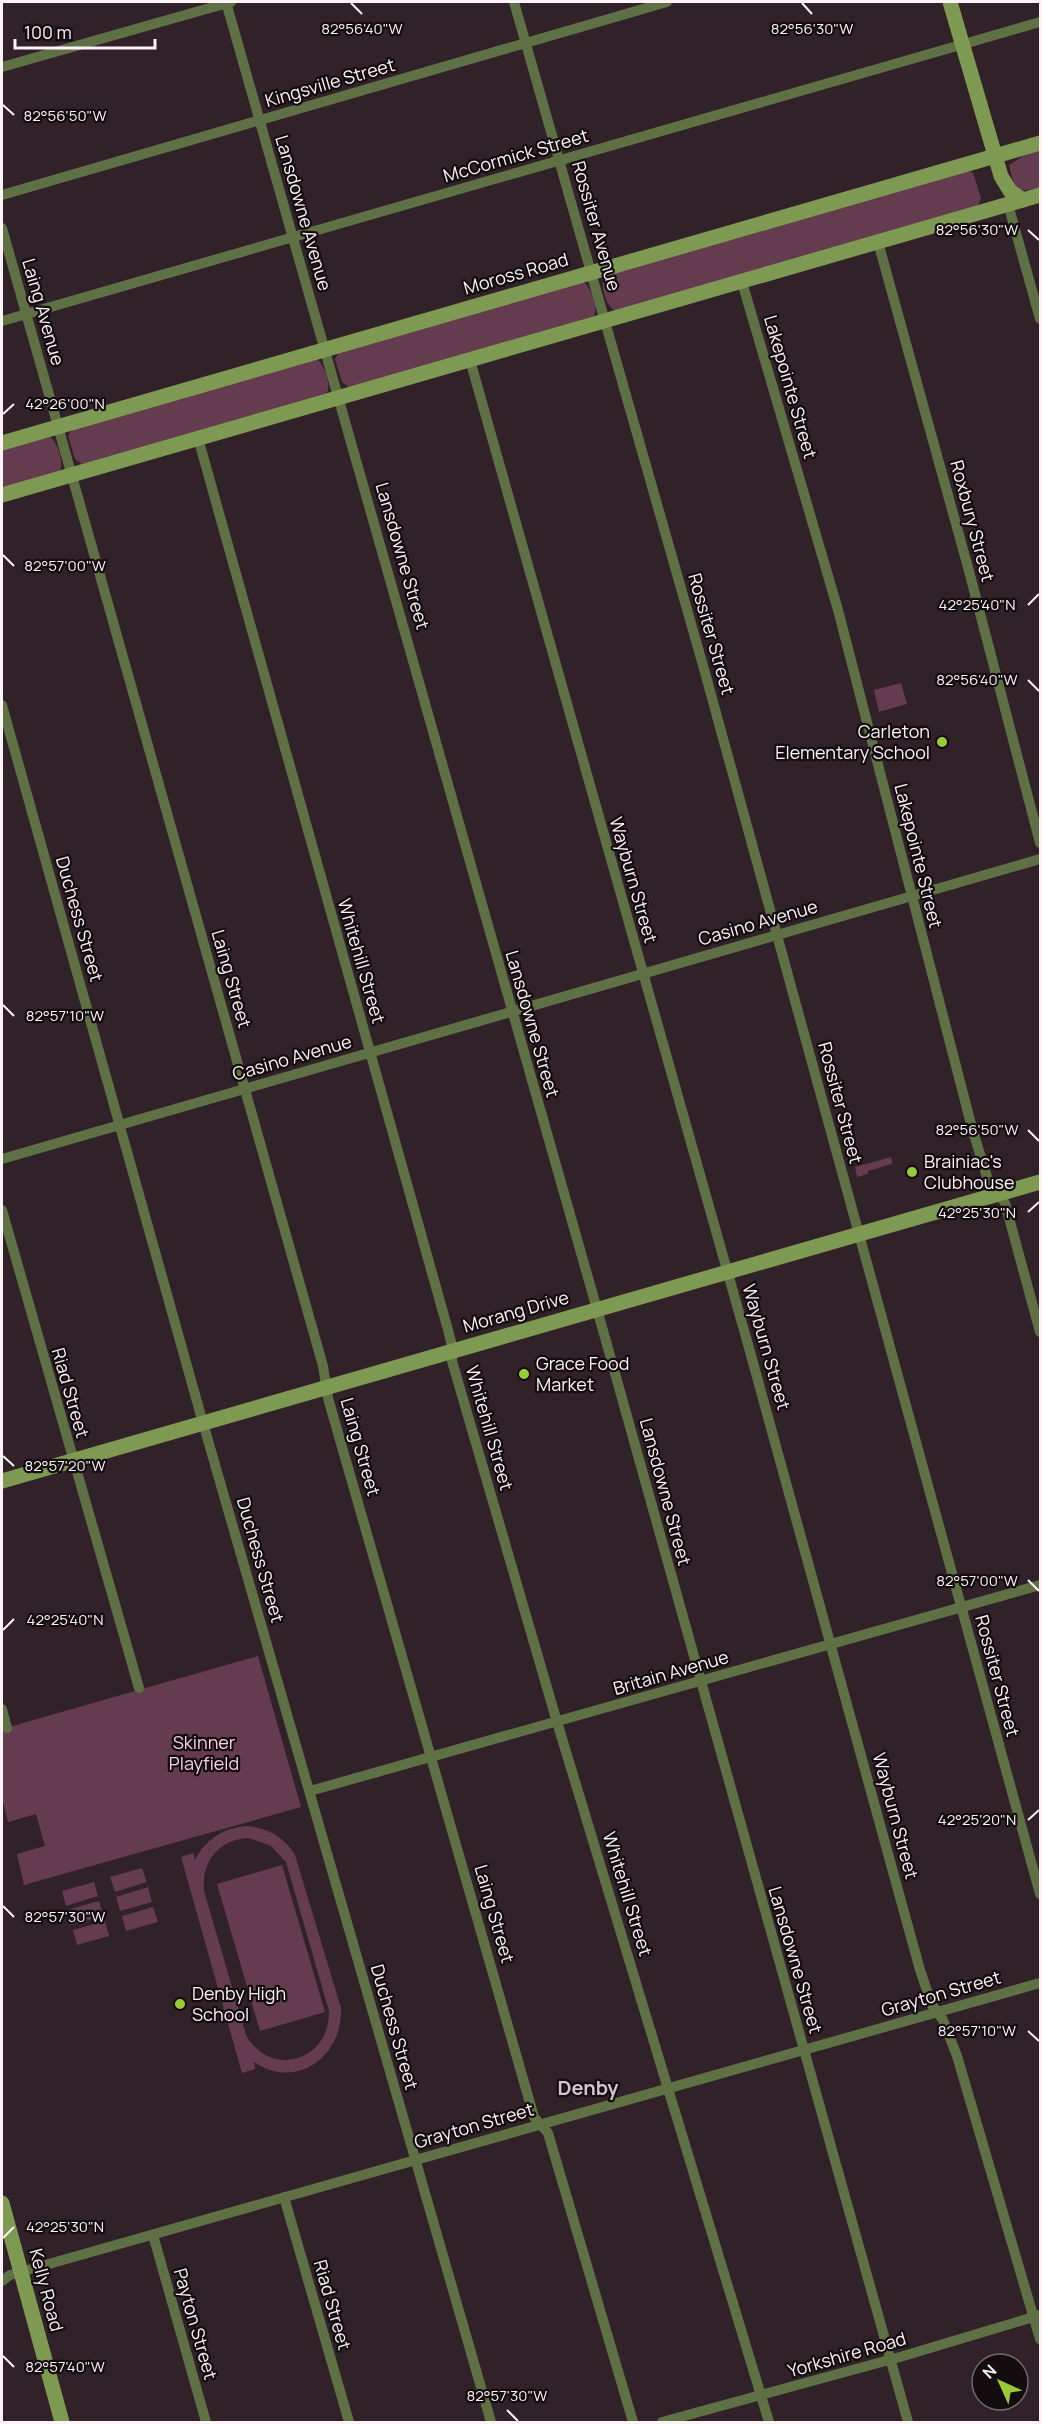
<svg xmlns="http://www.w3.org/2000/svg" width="1042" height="2424" font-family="Manrope,sans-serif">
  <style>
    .green { fill: #653c4f; fill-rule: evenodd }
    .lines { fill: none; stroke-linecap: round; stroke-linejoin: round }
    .street { stroke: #5e7044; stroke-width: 10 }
    .secondary { stroke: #7e9a52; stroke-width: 15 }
    .ticks { fill: none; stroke: #fdf2f6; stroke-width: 2 }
    .poi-dot { fill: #99cb36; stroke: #140d10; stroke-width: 2 }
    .labels { text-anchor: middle; stroke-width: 4.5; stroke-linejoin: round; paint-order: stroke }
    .street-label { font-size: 18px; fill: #fdf2f6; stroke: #140d10 }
    .poi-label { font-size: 18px; fill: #fdf2f6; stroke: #140d10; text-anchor: start }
    .park-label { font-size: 18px; fill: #f9d1e2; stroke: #140d10 }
    .neighbourhood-label { font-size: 20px; font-weight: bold; fill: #d8c3cc; stroke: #140d10 }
    .ticks-label { font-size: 15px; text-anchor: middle; fill: #fdf2f6; stroke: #140d10; stroke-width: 4.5; stroke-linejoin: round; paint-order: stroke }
  </style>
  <rect width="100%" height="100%" fill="#312128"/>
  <!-- green -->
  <g class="green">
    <path d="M1040 150V188L1020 191 1014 186 1009 165 1026 154Z"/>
    <path d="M969 171 973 173 981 198 978 206 615 311C606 306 600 287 604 276Z"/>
    <path d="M584 282C592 289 598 307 594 316L350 388 342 382 335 359 339 352Z"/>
    <path d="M317 359C325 366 331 384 327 393L83 465 75 459 68 436 72 429Z"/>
    <path d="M50 437C58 443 64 461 60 471L2 489V449Z"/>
    <path d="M901 683 907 704 879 712 874 690Z"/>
    <path d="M891 1157 892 1164 868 1171V1174L857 1177 855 1167Z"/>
    <path d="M258 1656 301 1807 24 1885 17 1854 45 1846 36 1814 8 1822 2 1798V1729Z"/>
    <path d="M246 1826C266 1827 285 1837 295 1855L341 2008C343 2056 297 2091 254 2062L255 2069 242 2073 181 1857 193 1853 195 1860C205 1840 223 1828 246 1826ZM249 1838 271 1846 286 1862 329 2011C330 2061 271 2079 246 2035L204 1891C201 1862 219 1839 249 1838Z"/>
    <path d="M282 1865 325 2012 260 2031 217 1884Z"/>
    <path d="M142 1868 147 1882 115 1892 110 1877Z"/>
    <path d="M94 1882 98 1896 66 1906 62 1891Z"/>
    <path d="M148 1887 152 1902 120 1911 116 1897Z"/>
    <path d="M99 1901 103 1916 72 1925 67 1910Z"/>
    <path d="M153 1907 158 1922 126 1931 122 1916Z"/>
    <path d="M105 1921 109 1936 77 1945 73 1930Z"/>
  </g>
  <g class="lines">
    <!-- street -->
    <g class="street">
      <path d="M226 2 606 1341 908 2422"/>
      <path d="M514 2 704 669 1040 1894"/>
      <path d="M2 67 231 2"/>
      <path d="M2 195 667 2"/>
      <path d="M1008 204 1040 319"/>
      <path d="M2 228 323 1366 328 1398 534 2117 548 2133 633 2422"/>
      <path d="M878 242 969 571 1040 843"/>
      <path d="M742 282 838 610 972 1128 987 1177 1005 1203 1040 1332"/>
      <path d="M2 321 1040 22"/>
      <path d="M470 360 749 1348 920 1970 932 2005 943 2020 957 2056 1040 2339"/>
      <path d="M198 438 448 1330 453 1350 452 1361 557 1722 769 2422"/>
      <path d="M2 705 203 1423 491 2422"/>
      <path d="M2 1159 1040 859"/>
      <path d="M2 1210 139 1688"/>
      <path d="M2 1709 7 1728"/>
      <path d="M310 1791 1040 1585"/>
      <path d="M284 2197 349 2422"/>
      <path d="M153 2235 206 2422"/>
      <path d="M2 2281 10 2275 1040 1983"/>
      <path d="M662 2422 900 2357 1040 2315"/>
    </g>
    <!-- secondary -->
    <g class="secondary">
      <path d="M950 2 1001 176 1010 191 1023 200"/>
      <path d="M2 443 1040 143"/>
      <path d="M2 495 1040 195"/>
      <path d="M2 1481 1040 1182"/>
      <path d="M2 2203 62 2422"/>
    </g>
  </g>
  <!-- ticks -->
  <path class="ticks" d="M351 3 362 14M802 3 812 14M3 105 14 115M1028 230 1039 240M3 414 14 404M3 555 14 566M1028 605 1039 594M1028 680 1039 691M3 1005 14 1016M1028 1130 1039 1141M1028 1212 1039 1202M3 1456 14 1466M1028 1580 1039 1591M3 1630 14 1619M1028 1820 1039 1810M3 1906 14 1917M1028 2031 1039 2041M3 2238 14 2227M3 2356 14 2367M507 2410 518 2421"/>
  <!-- markers -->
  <g class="poi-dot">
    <circle cx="942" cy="742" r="6"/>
    <circle cx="912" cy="1172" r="6"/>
    <circle cx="524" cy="1374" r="6"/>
    <circle cx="180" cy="2004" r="6"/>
  </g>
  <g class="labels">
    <!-- street labels -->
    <g class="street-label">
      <text transform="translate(330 83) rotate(-16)" y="6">Kingsville Street</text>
      <text transform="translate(516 156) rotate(-16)" y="6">McCormick Street</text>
      <text transform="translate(303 213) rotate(74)" y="6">Lansdowne Avenue</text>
      <text transform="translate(596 226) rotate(74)" y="6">Rossiter Avenue</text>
      <text transform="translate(516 274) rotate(-16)" y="6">Moross Road</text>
      <text transform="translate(43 312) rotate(74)" y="6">Laing Avenue</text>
      <text transform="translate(790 387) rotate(74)" y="6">Lakepointe Street</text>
      <text transform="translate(972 521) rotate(75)" y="6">Roxbury Street</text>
      <text transform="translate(402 556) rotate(74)" y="6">Lansdowne Street</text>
      <text transform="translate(711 634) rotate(74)" y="6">Rossiter Street</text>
      <text transform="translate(918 856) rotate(76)" y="6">Lakepointe Street</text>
      <text transform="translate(633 880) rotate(74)" y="6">Wayburn Street</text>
      <text transform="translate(79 919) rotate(74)" y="6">Duchess Street</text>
      <text transform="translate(758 923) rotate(-16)" y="6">Casino Avenue</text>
      <text transform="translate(361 961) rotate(74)" y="6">Whitehill Street</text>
      <text transform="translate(231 979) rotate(74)" y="6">Laing Street</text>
      <text transform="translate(532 1024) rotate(74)" y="6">Lansdowne Street</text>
      <text transform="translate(292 1058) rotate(-16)" y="6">Casino Avenue</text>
      <text transform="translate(840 1103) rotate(75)" y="6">Rossiter Street</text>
      <text transform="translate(516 1312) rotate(-16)" y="6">Morang Drive</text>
      <text transform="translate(766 1347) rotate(74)" y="6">Wayburn Street</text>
      <text transform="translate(70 1393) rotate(74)" y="6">Riad Street</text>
      <text transform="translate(489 1428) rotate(74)" y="6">Whitehill Street</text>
      <text transform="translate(360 1447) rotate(74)" y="6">Laing Street</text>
      <text transform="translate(665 1492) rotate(75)" y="6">Lansdowne Street</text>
      <text transform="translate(260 1560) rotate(74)" y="6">Duchess Street</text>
      <text transform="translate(671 1673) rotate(-16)" y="6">Britain Avenue</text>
      <text transform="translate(997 1676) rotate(75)" y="6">Rossiter Street</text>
      <text transform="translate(895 1816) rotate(75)" y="6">Wayburn Street</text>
      <text transform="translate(627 1894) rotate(73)" y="6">Whitehill Street</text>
      <text transform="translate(494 1914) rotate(74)" y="6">Laing Street</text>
      <text transform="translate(795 1960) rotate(74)" y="6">Lansdowne Street</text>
      <text transform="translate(941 1994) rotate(-16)" y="6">Grayton Street</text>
      <text transform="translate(394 2027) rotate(74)" y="6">Duchess Street</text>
      <text transform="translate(474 2126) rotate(-16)" y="6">Grayton Street</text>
      <text transform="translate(46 2290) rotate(75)" y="6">Kelly Road</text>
      <text transform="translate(332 2305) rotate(74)" y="6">Riad Street</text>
      <text transform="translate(195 2324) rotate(74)" y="6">Payton Street</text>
      <text transform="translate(847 2355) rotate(-16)" y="6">Yorkshire Road</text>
    </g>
    <!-- poi labels -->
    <g class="poi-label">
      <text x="930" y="738" text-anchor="end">Carleton<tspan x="930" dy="21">Elementary School</tspan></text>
      <text x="924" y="1168">Brainiac's<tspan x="924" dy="21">Clubhouse</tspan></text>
      <text x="536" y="1370">Grace Food<tspan x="536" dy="21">Market</tspan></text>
      <text x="192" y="2000">Denby High<tspan x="192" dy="21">School</tspan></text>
    </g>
    <!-- park labels -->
    <g class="park-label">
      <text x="204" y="1749">Skinner<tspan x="204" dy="21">Playfield</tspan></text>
    </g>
    <!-- neighbourhood labels -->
    <g class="neighbourhood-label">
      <text x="588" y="2095">Denby</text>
    </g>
  </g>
  <g class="ticks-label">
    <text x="362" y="34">82°56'40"W</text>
    <text x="812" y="34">82°56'30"W</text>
    <text x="65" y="121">82°56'50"W</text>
    <text x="977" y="235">82°56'30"W</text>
    <text x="65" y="409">42°26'00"N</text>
    <text x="65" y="571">82°57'00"W</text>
    <text x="977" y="610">42°25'40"N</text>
    <text x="977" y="685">82°56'40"W</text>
    <text x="65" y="1021">82°57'10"W</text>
    <text x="977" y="1135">82°56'50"W</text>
    <text x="977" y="1218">42°25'30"N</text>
    <text x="65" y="1471">82°57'20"W</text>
    <text x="977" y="1586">82°57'00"W</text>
    <text x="65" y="1625">42°25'40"N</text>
    <text x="977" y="1825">42°25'20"N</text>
    <text x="65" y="1922">82°57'30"W</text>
    <text x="977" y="2036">82°57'10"W</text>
    <text x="65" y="2232">42°25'30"N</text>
    <text x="65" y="2372">82°57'40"W</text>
    <text x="507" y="2401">82°57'30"W</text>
  </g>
  <!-- border -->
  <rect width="1042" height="2424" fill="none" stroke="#fdf2f6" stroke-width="6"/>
  <!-- north arrow -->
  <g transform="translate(1000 2382) rotate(315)"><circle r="28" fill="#140d10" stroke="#71696c" stroke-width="1.5"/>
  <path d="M0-4.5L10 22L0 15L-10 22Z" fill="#99cb36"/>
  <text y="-9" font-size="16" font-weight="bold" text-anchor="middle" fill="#fdf2f6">N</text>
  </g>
  <!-- scale -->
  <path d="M15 39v9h140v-9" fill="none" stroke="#fdf2f6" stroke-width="3"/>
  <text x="24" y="39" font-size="18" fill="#fdf2f6" stroke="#140d10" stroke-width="4.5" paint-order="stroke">100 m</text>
</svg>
